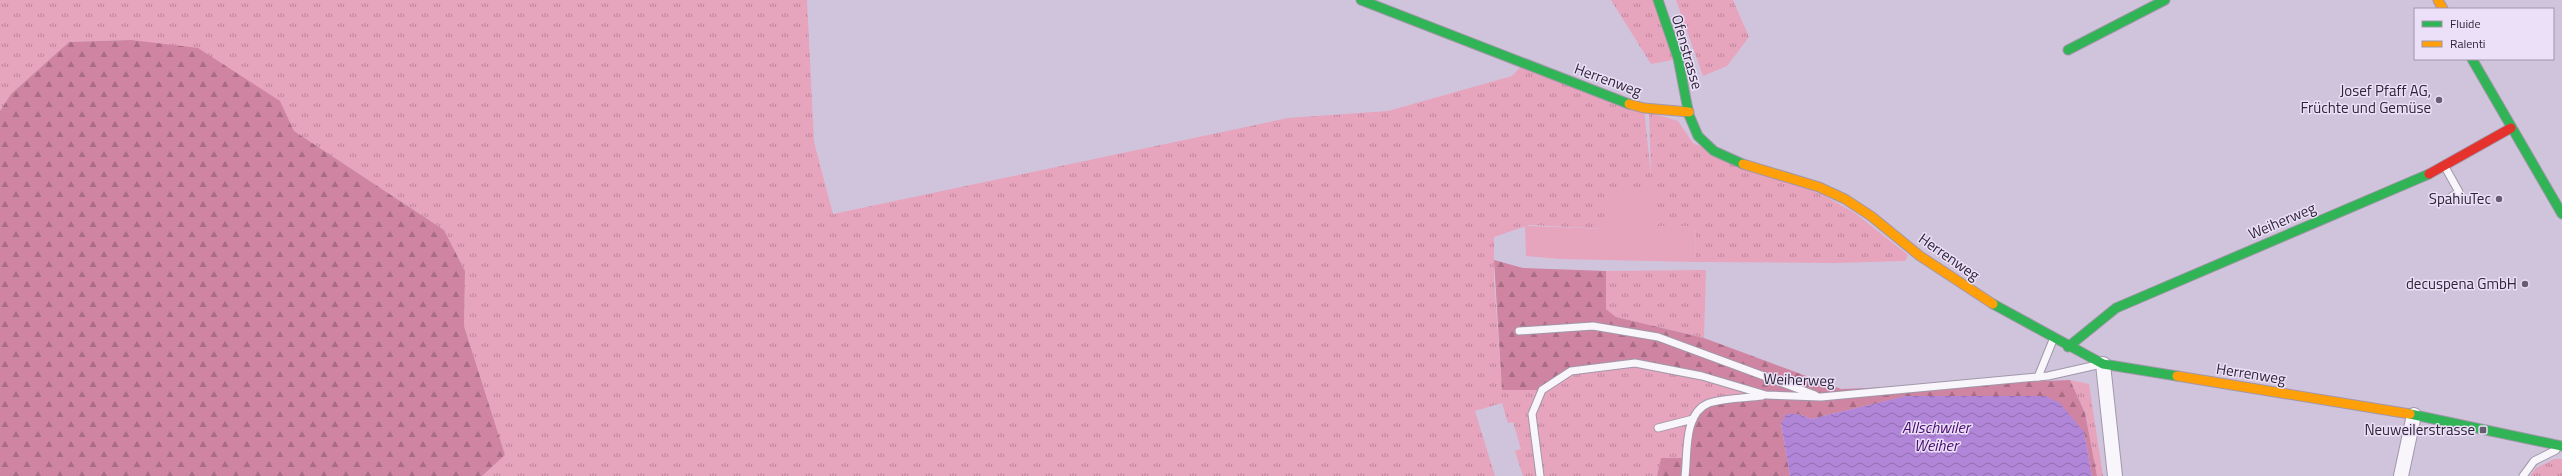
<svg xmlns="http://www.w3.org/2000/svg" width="2562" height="476" font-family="'Titillium Web',sans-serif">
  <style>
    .grass { fill: url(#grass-tufts) }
    .forest { fill: url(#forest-firs) }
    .garden { fill: #e7a4bd }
    .water { fill: url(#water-waves) }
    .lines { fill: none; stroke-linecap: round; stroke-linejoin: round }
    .lane-casing { stroke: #a197aa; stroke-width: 9 }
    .street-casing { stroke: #a197aa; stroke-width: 16 }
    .fast-casing { stroke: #a197aa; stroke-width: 11 }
    .slow-casing { stroke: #a197aa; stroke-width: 11 }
    .jam-casing { stroke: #a197aa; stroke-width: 11 }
    .lane { stroke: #f8f6fa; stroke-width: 7 }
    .street { stroke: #f8f6fa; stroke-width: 14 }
    .fast { stroke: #30b455; stroke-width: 9 }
    .slow { stroke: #ff9f0a; stroke-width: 9 }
    .jam { stroke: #e5322d; stroke-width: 9 }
    .poi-dot { fill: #665d70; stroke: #ebe0f7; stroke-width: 1.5 }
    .labels { text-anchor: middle; stroke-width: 3; stroke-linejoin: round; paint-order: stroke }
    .street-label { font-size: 15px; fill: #2d2536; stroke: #ebe0f7 }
    .poi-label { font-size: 15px; fill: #2d2536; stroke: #ebe0f7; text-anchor: end }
    .water-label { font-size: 16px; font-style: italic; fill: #47086e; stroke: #ebe0f7 }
  </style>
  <defs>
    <pattern id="grass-tufts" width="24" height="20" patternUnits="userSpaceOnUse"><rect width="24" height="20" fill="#e7a4bd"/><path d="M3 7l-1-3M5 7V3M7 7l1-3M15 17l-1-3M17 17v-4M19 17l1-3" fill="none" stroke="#bc859a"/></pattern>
    <pattern id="forest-firs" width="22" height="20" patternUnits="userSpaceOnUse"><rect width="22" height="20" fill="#cf84a1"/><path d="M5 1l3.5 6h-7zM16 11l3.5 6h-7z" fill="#a86c84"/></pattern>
    <pattern id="water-waves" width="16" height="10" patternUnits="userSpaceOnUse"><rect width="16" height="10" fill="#b186d8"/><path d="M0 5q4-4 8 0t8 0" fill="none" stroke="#906db0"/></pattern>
  </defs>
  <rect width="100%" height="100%" fill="#d0c4dc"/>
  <!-- grass -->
  <g class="grass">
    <path d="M0 0H807L814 142 833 214 1288 118 1388 111 1512 76 1524 63 1644 108 1651 176 1649 112 1678 121 1693 143 1823 195 1855 213 1908 255 1905 261 1837 263 1696 262 1695 227 1658 226 1651 187 1608 229 1529 225 1494 237V278L1502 390C1540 380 1578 368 1618 365 1670 361 1739 384 1791 396L1710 403 1687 458H1661L1657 476H1523L1515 451 1521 449 1513 422 1508 423 1502 403 1475 411 1495 476H482L505 455 464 326 465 271 444 230 294 131 280 101 131 40 69 42 11 94 0 111Z"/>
    <path d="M1611 0H1658L1678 59 1651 64Z"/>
    <path d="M1676 0H1733L1749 37 1727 66 1703 76Z"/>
    <path d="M1706 270 1704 338 1616 317 1606 309V271Z"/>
    <path d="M2070 380 2089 384 2103 476H2097L2085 413Z"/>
    <path d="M2554 459H2562V476H2530L2536 468Z"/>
  </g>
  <!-- forest -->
  <g class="forest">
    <path d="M131 40 198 48 280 101 294 131 444 230 465 271 464 326 505 455 482 476H0V111L11 94 69 42Z"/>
    <path d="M1494 260 1523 268 1606 271V309L1616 317 1704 338 1841 389 2070 380 2085 413 2097 476H2092L2084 432 1907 396 1811 419 1798 414 1781 423 1790 476H1657L1661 458H1687L1693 419 1710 403 1789 396 1660 366 1635 363 1571 371 1542 390H1502Z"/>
  </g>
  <!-- garden -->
  <path class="garden" d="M1604 187H1652L1658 226H1695L1696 262 1560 259 1526 256 1525 226 1608 229Z"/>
  <!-- water -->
  <path class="water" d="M1906 396H2045L2060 403 2084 432 2092 476H1790L1781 423 1786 414H1798L1811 419Z"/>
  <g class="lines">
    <defs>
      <g id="lane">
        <path d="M2445 167 2459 192 2451 197"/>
        <path d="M1519 331 1593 326 1658 337 1815 395"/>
        <path d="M2038 377 2053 340"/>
        <path d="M1658 428 1693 419"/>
        <path d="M1540 476 1532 414 1542 390 1571 371 1635 363 1702 376 1766 395 1821 397 2048 376 2097 365"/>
        <path d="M1685 476C1688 454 1683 413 1709 403 1725 398 1745 398 1762 396"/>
        <path d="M2523 476 2534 461 2556 450"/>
      </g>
      <g id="street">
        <path d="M2103 364 2115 476"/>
        <path d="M2401 476 2414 415"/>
      </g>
      <g id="fast">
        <path d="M1361 0 1629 104"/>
        <path d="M1658 0 1678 58 1689 115 1698 136 1714 151 1743 164"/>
        <path d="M2068 50 2165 0"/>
        <path d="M2472 59 2562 214"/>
        <path d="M1993 304 2103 364 2177 376"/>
        <path d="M2068 347 2116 308 2429 174"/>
        <path d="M2410 414 2562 446"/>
      </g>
      <g id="slow">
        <path d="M2438 0 2443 9"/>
        <path d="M1629 104 1644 108 1689 112"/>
        <path d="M1743 164 1819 187 1845 199 1871 216 1920 256 1993 304"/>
        <path d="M2177 376 2410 414"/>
      </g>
      <path id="jam" d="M2429 174 2511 128"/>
    </defs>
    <!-- lane casing -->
    <use href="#lane" class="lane-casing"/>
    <!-- street casing -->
    <use href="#street" class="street-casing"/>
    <!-- fast casing -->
    <use href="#fast" class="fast-casing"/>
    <!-- slow casing -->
    <use href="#slow" class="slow-casing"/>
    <!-- jam casing -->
    <use href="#jam" class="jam-casing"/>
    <!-- lane -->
    <use href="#lane" class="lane"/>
    <!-- street -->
    <use href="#street" class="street"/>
    <!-- fast -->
    <use href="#fast" class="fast"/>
    <!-- slow -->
    <use href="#slow" class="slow"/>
    <!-- jam -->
    <use href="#jam" class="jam"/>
  </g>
  <!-- markers -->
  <g class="poi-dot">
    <circle cx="2439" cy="100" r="4"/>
    <circle cx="2499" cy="199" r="4"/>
    <circle cx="2525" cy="284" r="4"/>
    <rect x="2479" y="426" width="8" height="8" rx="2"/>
  </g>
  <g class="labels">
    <!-- street labels -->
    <g class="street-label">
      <text transform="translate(1687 52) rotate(74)" y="5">Ofenstrasse</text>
      <text transform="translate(1608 80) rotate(20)" y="5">Herrenweg</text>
      <text transform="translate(2282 221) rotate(-23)" y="5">Weiherweg</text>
      <text transform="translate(1949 257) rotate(35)" y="5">Herrenweg</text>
      <text transform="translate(2251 374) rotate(9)" y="5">Herrenweg</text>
      <text transform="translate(1799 380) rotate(2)" y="5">Weiherweg</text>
    </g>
    <!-- poi labels -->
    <g class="poi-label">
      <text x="2431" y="96">Josef Pfaff AG,<tspan x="2431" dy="17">Früchte und Gemüse</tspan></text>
      <text x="2491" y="204">SpahiuTec</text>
      <text x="2517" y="289">decuspena GmbH</text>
      <text x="2475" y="435">Neuweilerstrasse</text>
    </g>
    <!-- water labels -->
    <g class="water-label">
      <text x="1936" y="433">Allschwiler<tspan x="1936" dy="18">Weiher</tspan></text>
    </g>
  </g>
  <!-- legend -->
  <rect x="2414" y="8" width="140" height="52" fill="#ebe0f7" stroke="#9f95aa"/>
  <rect x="2422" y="21" width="20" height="6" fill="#30b455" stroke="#9f95aa"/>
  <text x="2450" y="28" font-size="12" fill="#2d2536">Fluide</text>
  <rect x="2422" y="41" width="20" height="6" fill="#ff9f0a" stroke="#9f95aa"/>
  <text x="2450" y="48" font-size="12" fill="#2d2536">Ralenti</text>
</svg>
